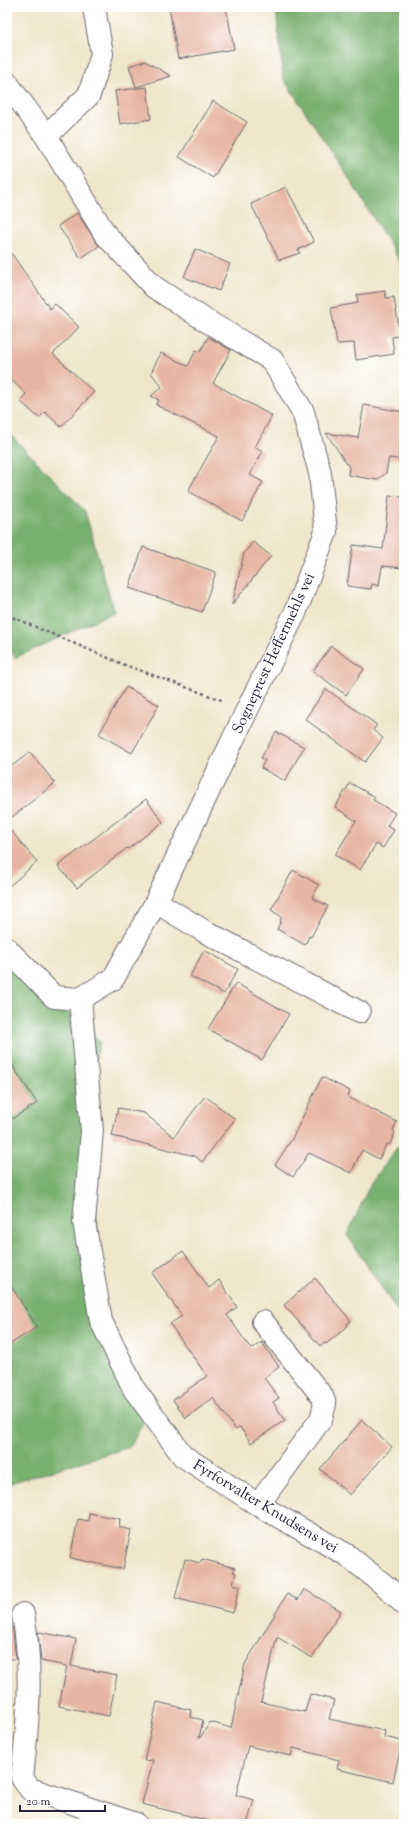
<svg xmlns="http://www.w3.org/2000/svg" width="411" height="1831" font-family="'Sorts Mill Goudy',serif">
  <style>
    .forest { fill: #79b16f; stroke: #4e6a55 }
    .building { fill: #e7b5a3 }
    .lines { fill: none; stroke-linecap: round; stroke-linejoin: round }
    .minor-casing { stroke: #6a676d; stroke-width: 24 }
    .path { stroke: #6a676d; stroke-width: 2.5; stroke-dasharray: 3 3; stroke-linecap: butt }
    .minor { stroke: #fff; stroke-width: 22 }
    .labels { text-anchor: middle; stroke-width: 3; stroke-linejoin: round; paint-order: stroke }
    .street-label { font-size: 15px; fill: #22223b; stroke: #fff }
  </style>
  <rect width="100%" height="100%" fill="#fff"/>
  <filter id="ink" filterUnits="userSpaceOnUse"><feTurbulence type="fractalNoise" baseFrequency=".025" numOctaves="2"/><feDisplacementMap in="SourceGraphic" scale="8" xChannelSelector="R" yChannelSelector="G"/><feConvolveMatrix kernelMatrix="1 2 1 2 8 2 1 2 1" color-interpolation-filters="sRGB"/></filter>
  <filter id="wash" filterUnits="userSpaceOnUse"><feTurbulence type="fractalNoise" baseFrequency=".012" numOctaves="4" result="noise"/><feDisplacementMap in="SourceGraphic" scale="16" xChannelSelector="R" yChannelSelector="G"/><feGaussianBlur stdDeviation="0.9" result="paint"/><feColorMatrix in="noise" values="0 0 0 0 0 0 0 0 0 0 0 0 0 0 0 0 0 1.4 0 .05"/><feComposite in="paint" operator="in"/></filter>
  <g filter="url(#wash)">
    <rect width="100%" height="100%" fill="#efe6cb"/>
    <!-- forest -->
    <g class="forest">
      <path d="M276 7H404V268L348 177 283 78Z"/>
      <path d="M7 431 85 511 114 612 15 658 7 644Z"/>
      <path d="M7 949 100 1042 87 1092 105 1328 156 1399 130 1447 7 1484Z"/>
      <path d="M404 1138V1321L347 1235 370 1185Z"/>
    </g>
    <g id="blocks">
      <!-- building -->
      <g class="building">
        <path d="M169 7H226L234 49 178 59Z"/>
        <path d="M145 61 171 76 136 87 129 66Z"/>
        <path d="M147 87 151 119 120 124 115 91Z"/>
        <path d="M213 101 247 122 213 178 179 157Z"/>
        <path d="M286 187 314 242 298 250 300 253 279 260 251 204Z"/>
        <path d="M77 213 99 246 81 258 58 226Z"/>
        <path d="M7 247 50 309 55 304 79 327 53 354 94 392 61 427 45 412 39 418 20 401 26 394 7 376Z"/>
        <path d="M195 249 230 264 219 291 184 277Z"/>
        <path d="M385 291 386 298 394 297 400 336 392 337 394 354 356 360 354 343 337 344 331 308 358 303 357 295Z"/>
        <path d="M208 337 231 350 213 383 272 416 255 447 263 451 250 475 263 482 242 521 188 491 219 436 156 405 159 400 151 396 162 387 151 373 161 353 188 366 196 350 200 352Z"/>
        <path d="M364 405 404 412V460L389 458 386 473 377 480 348 475 349 467 326 433 358 438Z"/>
        <path d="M389 496 404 497V568L382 566 379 586 372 584 371 589 347 586 353 545 383 549Z"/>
        <path d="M253 542 271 556 232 605 244 553Z"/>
        <path d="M143 547 216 572 202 612 129 588Z"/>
        <path d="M331 646 364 669 346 695 313 671Z"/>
        <path d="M126 687 159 705 132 753 99 734Z"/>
        <path d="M326 689 377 725 373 730 383 738 365 762 305 719Z"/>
        <path d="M276 732 304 747 285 781 261 768 265 760 261 758Z"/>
        <path d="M30 752 55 783 7 821V770Z"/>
        <path d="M350 783 375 797 373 800 395 813 387 826 394 830 383 848 376 844 360 870 335 855 356 821 335 807Z"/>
        <path d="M146 799 163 822 128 849 127 848 77 888 58 866Z"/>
        <path d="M7 826 37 862 7 888Z"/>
        <path d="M293 870 319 885 312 898 328 906 311 937 309 936 305 945 277 929 281 921 280 920 282 917 271 910Z"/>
        <path d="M204 950 238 969 224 994 190 976Z"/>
        <path d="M236 983 289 1014 262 1060 208 1029Z"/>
        <path d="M7 1057 37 1103 7 1122Z"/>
        <path d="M322 1077 350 1091 348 1097 397 1122 393 1130 395 1133 390 1144 386 1145 379 1159 362 1150 351 1173 309 1153 293 1177 275 1165 292 1139Z"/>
        <path d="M205 1096 235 1119 202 1162 195 1156 112 1136 118 1108 144 1113 174 1137Z"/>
        <path d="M183 1251 209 1288 219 1280 237 1307 227 1315 251 1349 262 1342 279 1367 264 1378 279 1398 273 1402 285 1420 251 1443 240 1427 236 1430 213 1398 186 1418 173 1400 207 1376 170 1324 182 1316 152 1273Z"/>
        <path d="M315 1278 351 1321 347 1324 348 1326 326 1344 324 1343 320 1346 284 1305Z"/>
        <path d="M7 1280 37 1327 7 1346Z"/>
        <path d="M362 1420 392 1447 350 1495 320 1469Z"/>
        <path d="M89 1513 120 1519 119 1527 131 1530 123 1569 70 1558 78 1519 88 1521Z"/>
        <path d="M185 1559 200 1563 202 1559 235 1568 233 1572 236 1573 233 1584 240 1586 233 1613 175 1598Z"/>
        <path d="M304 1589 341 1611 312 1658 277 1637 261 1702 305 1712 310 1694 334 1700 329 1719 385 1731 384 1737 402 1741 393 1782 337 1769 339 1760 293 1748 291 1756 248 1746 236 1795 254 1800 247 1824H209L210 1821 142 1804 153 1760 144 1761 157 1702 191 1710 190 1717 203 1720 199 1738H200L210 1722 231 1728 245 1664 287 1594 298 1600Z"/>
        <path d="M7 1625 12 1626 16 1659H7Z"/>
        <path d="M38 1632 76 1639 71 1666 117 1675 109 1716 59 1706 67 1666 41 1661Z"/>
      </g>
    </g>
  </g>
  <g filter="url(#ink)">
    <use href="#blocks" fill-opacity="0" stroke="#6a676d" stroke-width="1"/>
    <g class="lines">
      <defs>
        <g id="minor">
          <path d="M7 83 46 136 105 234 154 287 205 320 272 360 303 412 320 473 326 532 295 613 248 708 156 902 113 979 80 999"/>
          <path d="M46 136 89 95 102 54 94 7"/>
          <path d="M156 902 204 931 359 1012"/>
          <path d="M7 949 54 997 80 999"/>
          <path d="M80 999 92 1131 84 1222 101 1321 134 1389 183 1456 260 1506 347 1555 388 1588 404 1604"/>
          <path d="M260 1506 266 1494 321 1419 325 1404 322 1396 263 1322"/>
          <path d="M23 1614C33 1668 28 1724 22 1778L30 1789 136 1824"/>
        </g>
      </defs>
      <!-- minor casing -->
      <use href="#minor" class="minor-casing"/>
      <!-- path -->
      <path class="path" d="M7 615 125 665 224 701"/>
      <!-- minor -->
      <use href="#minor" class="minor"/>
    </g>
  </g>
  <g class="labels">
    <!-- street labels -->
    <g class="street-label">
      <text transform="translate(273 653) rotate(-65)" y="5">Sogneprest Heffermehls vei</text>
      <text transform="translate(266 1506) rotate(31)" y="5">Fyrforvalter Knudsens vei</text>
    </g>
  </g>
  <!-- margin -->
  <rect width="411" height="1831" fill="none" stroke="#fff" stroke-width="24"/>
  <!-- scale -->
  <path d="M20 1805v6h85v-6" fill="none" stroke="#22223b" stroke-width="2"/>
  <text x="26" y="1805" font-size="12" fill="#22223b" stroke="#ffffff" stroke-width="3" paint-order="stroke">20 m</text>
</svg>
